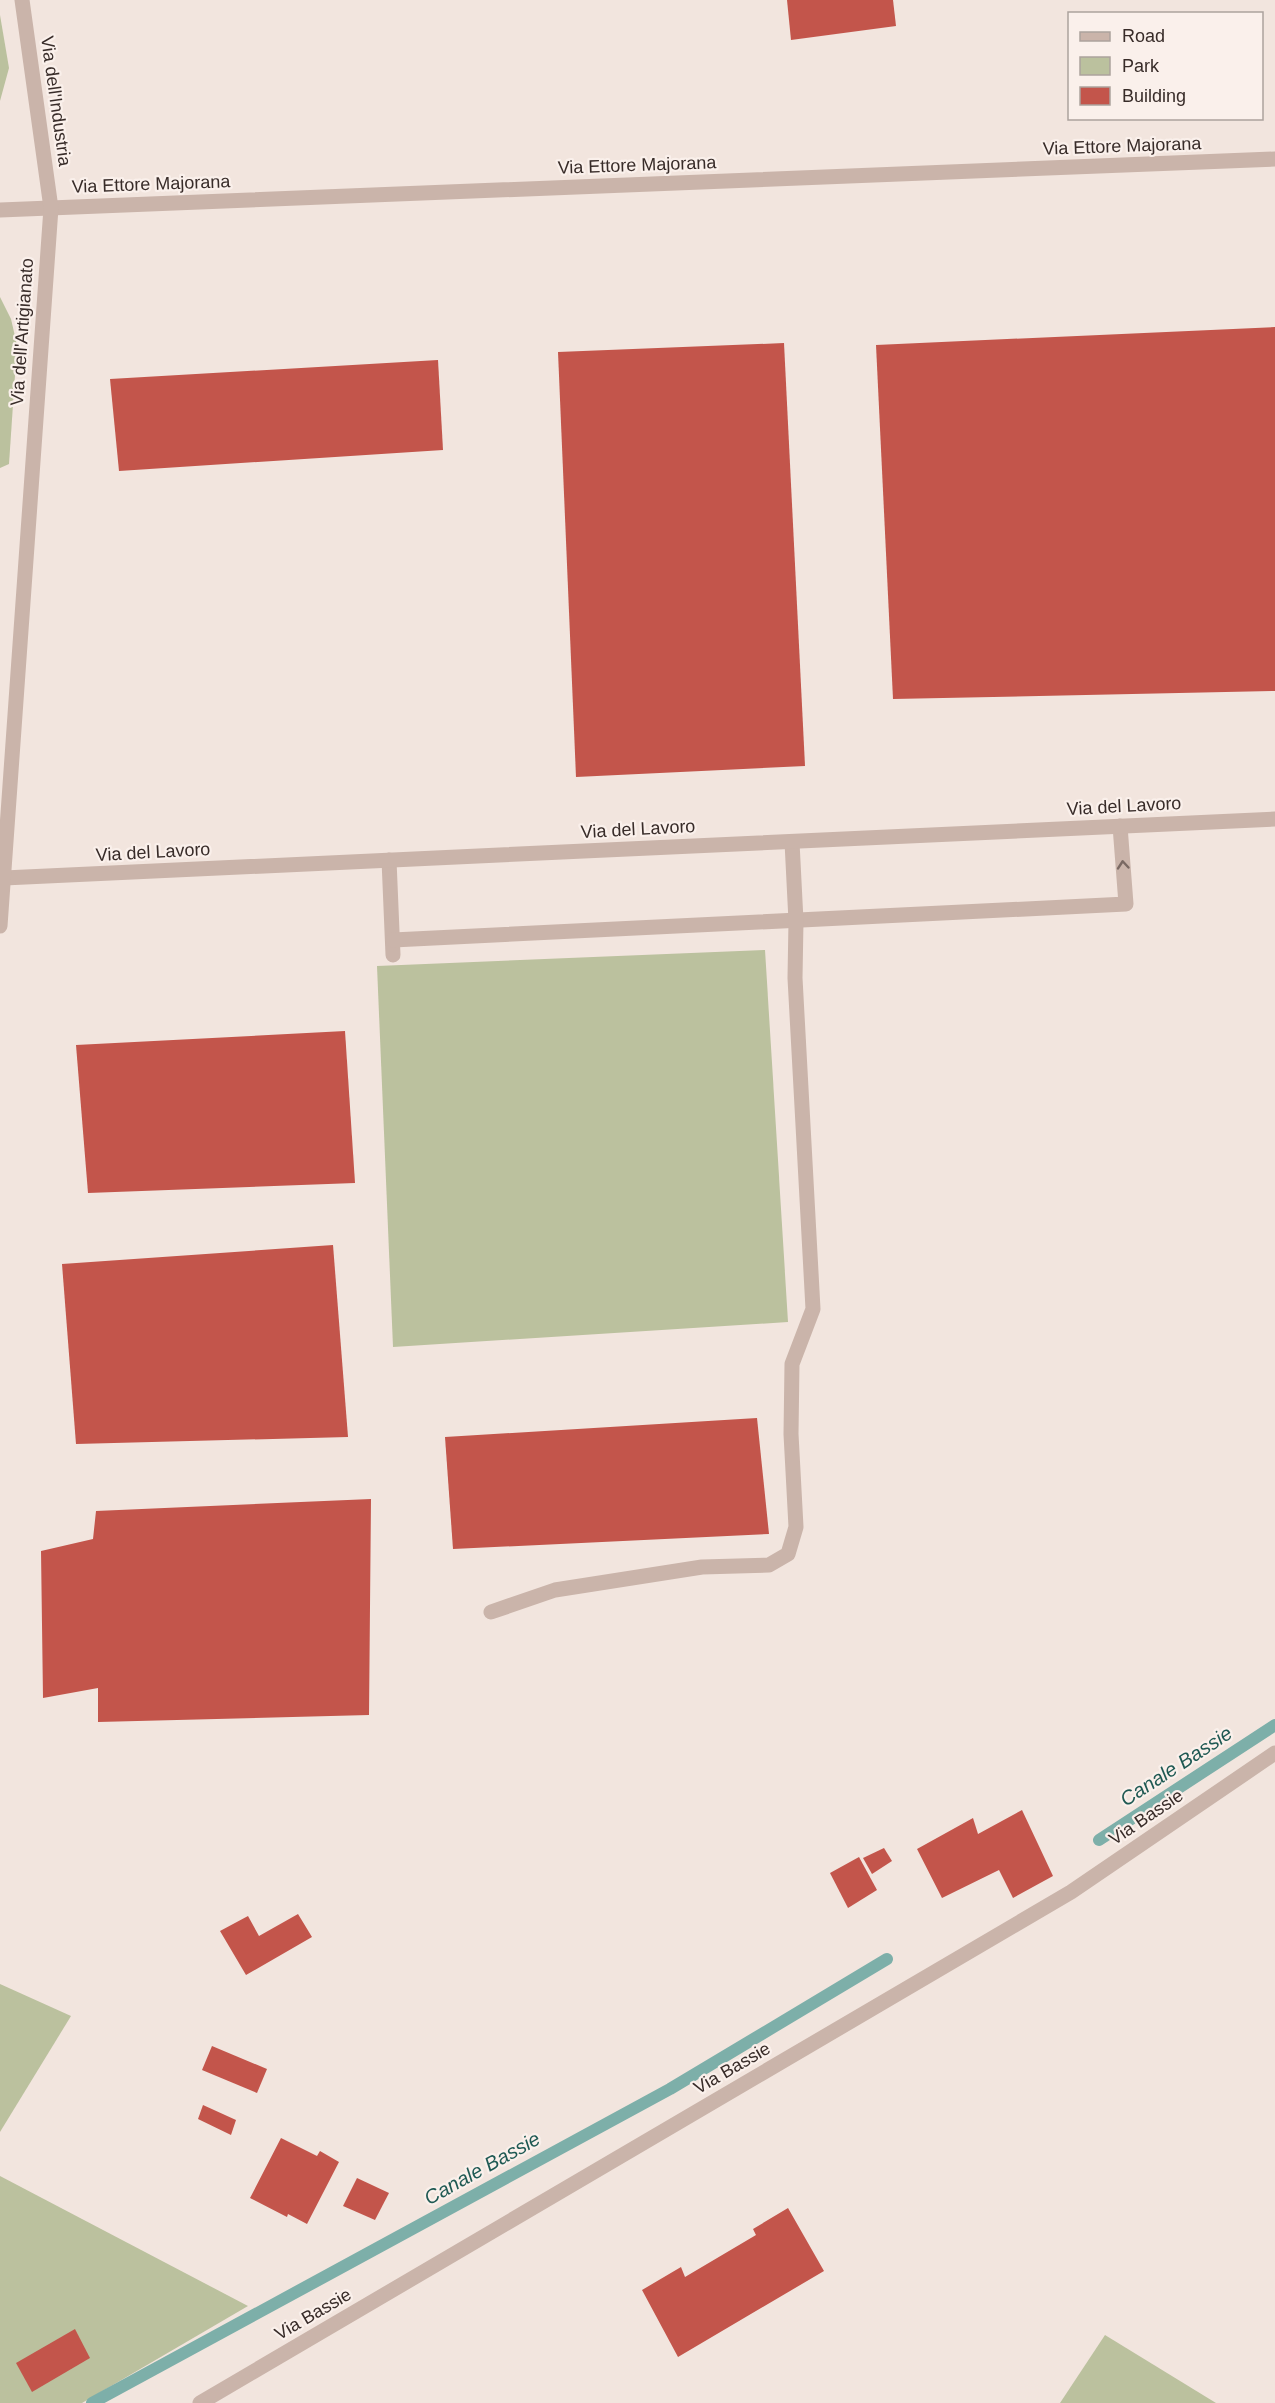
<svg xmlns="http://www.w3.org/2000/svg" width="1275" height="2403" font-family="Arial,sans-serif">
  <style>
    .green { fill: #bbc19e }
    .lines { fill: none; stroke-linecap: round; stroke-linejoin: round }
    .stream { stroke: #7dafa9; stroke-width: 12 }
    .building { fill: #c3554b }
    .lane { stroke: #cab4aa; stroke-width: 15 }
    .street { stroke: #cab4aa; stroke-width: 15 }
    .oneway { stroke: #7a6963 }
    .labels { text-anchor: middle; stroke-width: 4.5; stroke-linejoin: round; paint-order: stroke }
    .street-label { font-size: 18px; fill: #382c29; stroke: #faf0eb }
    .water-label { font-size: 20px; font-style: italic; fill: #1f5953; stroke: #faf0eb }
  </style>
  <rect width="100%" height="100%" fill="#f2e5de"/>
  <!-- green -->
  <g class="green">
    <path d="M0 15 9 68 0 101Z"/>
    <path d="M0 297 11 319 17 345 9 464 0 468Z"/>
    <path d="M765 950 788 1322 393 1347 377 966Z"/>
    <path d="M0 1984 71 2016 0 2132Z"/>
    <path d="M0 2176 248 2306 82 2403H0Z"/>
    <path d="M1105 2335 1216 2403H1060Z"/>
  </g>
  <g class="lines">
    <!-- stream -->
    <g class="stream">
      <path d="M1099 1840 1275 1725"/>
      <path d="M92 2403 670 2089 887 1959"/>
    </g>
  </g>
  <!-- building -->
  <g class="building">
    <path d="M787 0H893L896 26 791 40Z"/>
    <path d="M1275 327V691L893 699 876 345Z"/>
    <path d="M784 343 805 766 576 777 558 352Z"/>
    <path d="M438 360 443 450 119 471 110 379Z"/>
    <path d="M345 1031 355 1183 88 1193 76 1045Z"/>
    <path d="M333 1245 348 1437 76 1444 62 1264Z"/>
    <path d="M757 1418 769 1534 453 1549 445 1437Z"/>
    <path d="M371 1499 369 1715 98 1722V1688L43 1698 41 1551 93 1539 96 1511Z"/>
    <path d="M1022 1810 1053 1876 1013 1898 999 1870 942 1898 917 1849 973 1818 978 1834Z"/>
    <path d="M884 1848 892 1861 872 1874 863 1858Z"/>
    <path d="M859 1857 877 1890 848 1908 830 1873Z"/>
    <path d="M298 1914 312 1937 246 1975 220 1931 248 1916 259 1936Z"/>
    <path d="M212 2046 267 2069 257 2093 202 2070Z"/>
    <path d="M203 2105 236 2120 231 2135 198 2119Z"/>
    <path d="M281 2138 317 2156 320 2151 339 2162 307 2224 288 2214 287 2217 250 2198Z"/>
    <path d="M357 2178 389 2193 375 2220 343 2206Z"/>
    <path d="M788 2208 824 2271 678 2357 642 2290 681 2267 685 2277 756 2235 753 2229Z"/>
    <path d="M75 2329 90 2358 32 2392 16 2363Z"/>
  </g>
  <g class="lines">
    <!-- lane -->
    <g class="lane">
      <path d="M389 860 393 955"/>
      <path d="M393 940 1126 904 1120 826"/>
      <path d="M491 1612 555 1590 702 1567 769 1565 788 1554 796 1527 791 1434 792 1364 813 1309 795 978 796 921 792 842"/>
    </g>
    <!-- street -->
    <g class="street">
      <path d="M0 210 1275 159"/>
      <path d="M4 878 1275 819"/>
      <path d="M0 926 51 208 22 0"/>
      <path d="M200 2403 1071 1892 1275 1753"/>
    </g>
  </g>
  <!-- one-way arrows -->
  <defs><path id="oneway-chevron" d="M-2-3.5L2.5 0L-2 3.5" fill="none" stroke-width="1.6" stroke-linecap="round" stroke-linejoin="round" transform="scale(1.5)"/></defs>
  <use class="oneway" href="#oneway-chevron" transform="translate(1123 865) rotate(-95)"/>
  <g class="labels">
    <!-- street labels -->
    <g class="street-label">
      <text transform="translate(56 101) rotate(82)" y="6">Via dell'Industria</text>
      <text transform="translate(1122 146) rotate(-2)" y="6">Via Ettore Majorana</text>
      <text transform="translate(637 165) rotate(-2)" y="6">Via Ettore Majorana</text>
      <text transform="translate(151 184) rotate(-2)" y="6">Via Ettore Majorana</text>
      <text transform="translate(22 332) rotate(-86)" y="6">Via dell'Artigianato</text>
      <text transform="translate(1124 806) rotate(-3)" y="6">Via del Lavoro</text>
      <text transform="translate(638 829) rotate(-3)" y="6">Via del Lavoro</text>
      <text transform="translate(153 852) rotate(-3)" y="6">Via del Lavoro</text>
      <text transform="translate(1146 1817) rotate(-34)" y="6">Via Bassie</text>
      <text transform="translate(732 2068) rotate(-30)" y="6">Via Bassie</text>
      <text transform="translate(313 2314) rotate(-30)" y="6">Via Bassie</text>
    </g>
    <!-- water labels -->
    <g class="water-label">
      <text transform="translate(1176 1766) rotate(-33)" y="7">Canale Bassie</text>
      <text transform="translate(482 2168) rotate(-29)" y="7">Canale Bassie</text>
    </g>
  </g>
  <!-- legend -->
  <rect x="1068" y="12" width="195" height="108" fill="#faf0eb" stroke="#aca29d" stroke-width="1.5"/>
  <rect x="1080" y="32" width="30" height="9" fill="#cab4aa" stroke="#aca29d" stroke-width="1.5"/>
  <text x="1122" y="42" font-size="18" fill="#382c29">Road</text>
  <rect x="1080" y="57" width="30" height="18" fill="#bbc19e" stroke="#aca29d" stroke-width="1.5"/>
  <text x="1122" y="72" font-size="18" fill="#382c29">Park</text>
  <rect x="1080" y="87" width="30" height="18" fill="#c3554b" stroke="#aca29d" stroke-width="1.5"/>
  <text x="1122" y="102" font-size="18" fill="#382c29">Building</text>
</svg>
